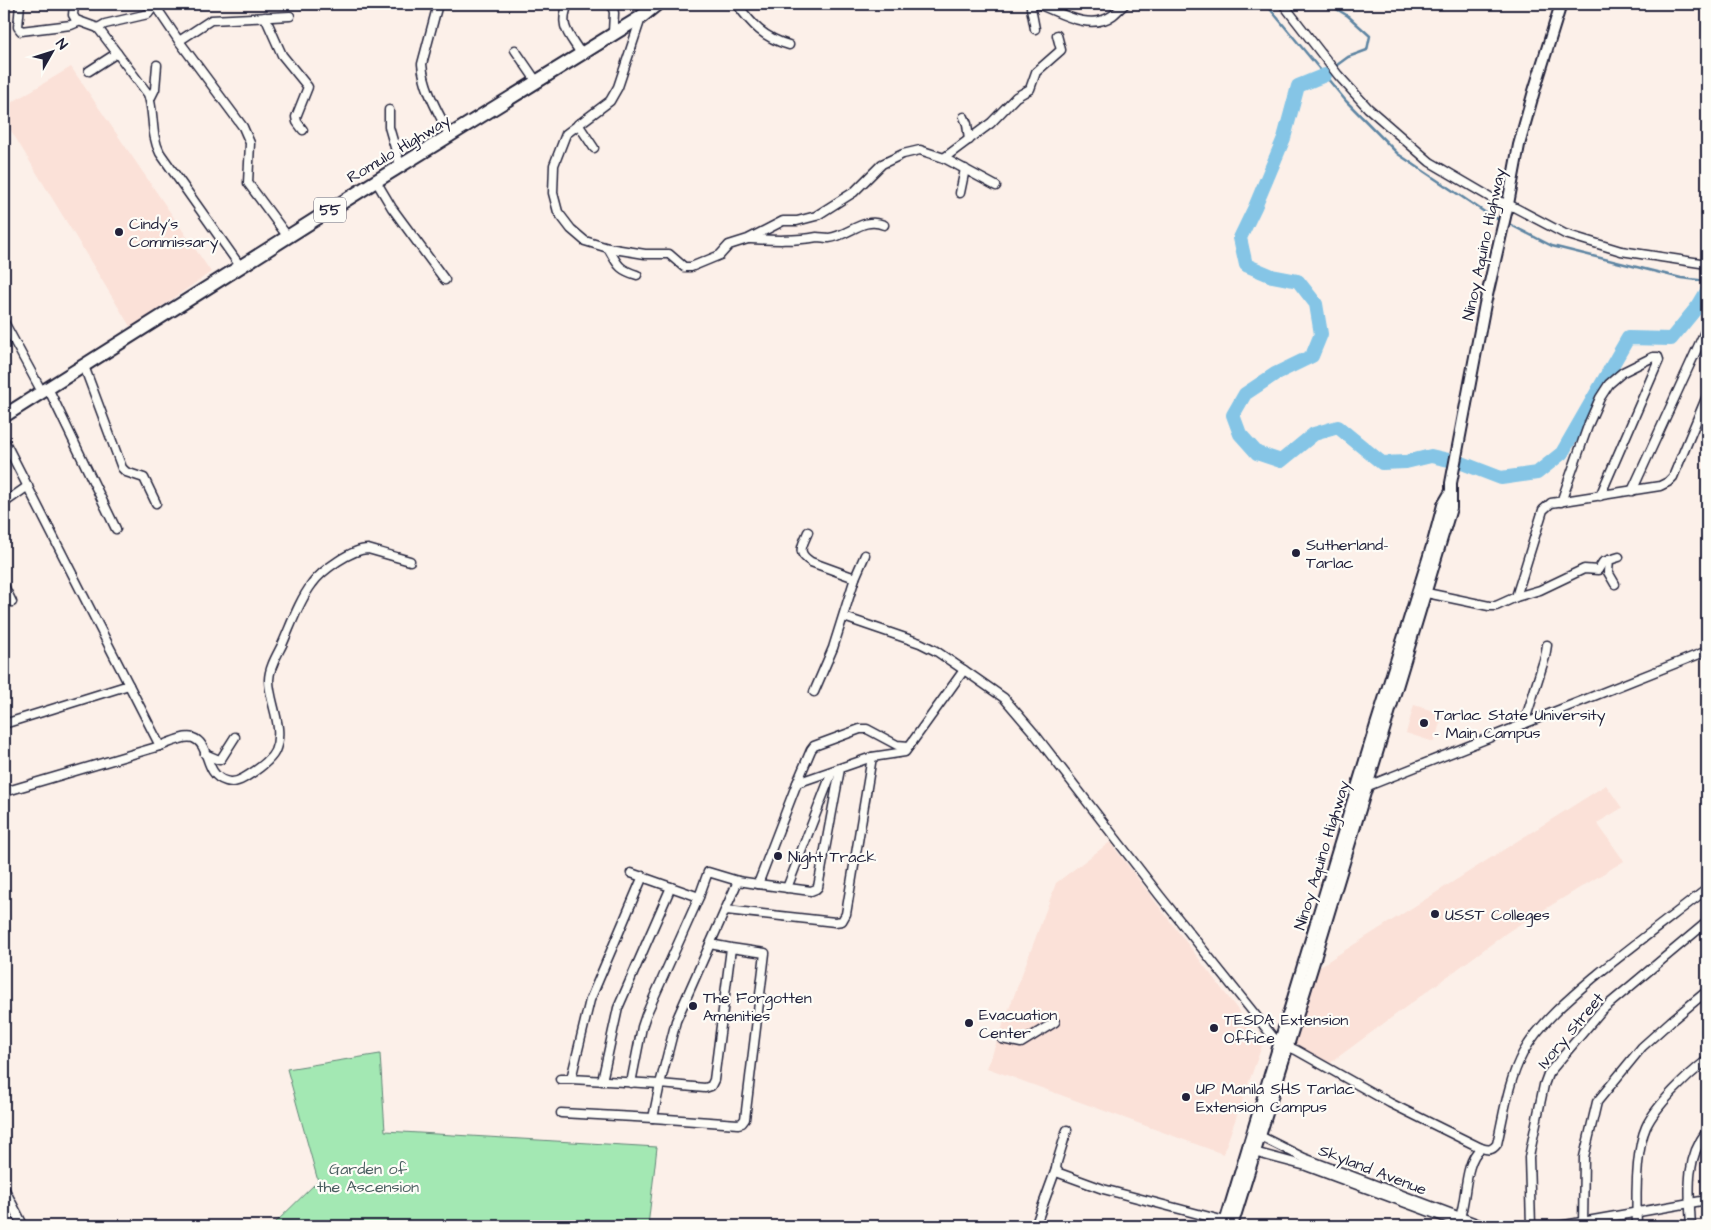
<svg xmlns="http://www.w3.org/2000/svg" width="1711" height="1230" font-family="'Architects Daughter',sans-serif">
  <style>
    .built { fill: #fbe1d8 }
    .green { fill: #a3e8b3; stroke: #628577 }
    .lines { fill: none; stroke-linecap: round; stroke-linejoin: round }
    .stream { stroke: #5d84a2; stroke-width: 2.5 }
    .river { stroke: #85c5e6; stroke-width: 14 }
    .minor-casing { stroke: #22223b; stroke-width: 11 }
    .tertiary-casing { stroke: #22223b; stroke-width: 12 }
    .secondary-casing { stroke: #22223b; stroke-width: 14 }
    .trunk-casing { stroke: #22223b; stroke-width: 16 }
    .minor { stroke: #fdfcf7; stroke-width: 8 }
    .tertiary { stroke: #fdfcf7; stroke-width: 9 }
    .secondary { stroke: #fdfcf7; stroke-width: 10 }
    .trunk { stroke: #fdfcf7; stroke-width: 12 }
    .poi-dot { fill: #22223b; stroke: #fdfcf7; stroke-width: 2 }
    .labels { text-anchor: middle; stroke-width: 4.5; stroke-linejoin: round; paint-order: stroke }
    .shield { fill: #fdfcf7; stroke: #646373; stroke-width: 1 }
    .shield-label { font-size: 15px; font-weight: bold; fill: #22223b }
    .street-label { font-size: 16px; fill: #22223b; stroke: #fdfcf7 }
    .poi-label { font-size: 16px; fill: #22223b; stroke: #fdfcf7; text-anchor: start }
    .park-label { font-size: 16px; fill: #495d5f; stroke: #fdfcf7 }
  </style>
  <rect width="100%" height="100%" fill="#fcf0e9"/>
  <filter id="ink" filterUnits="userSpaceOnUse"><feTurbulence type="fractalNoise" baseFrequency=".02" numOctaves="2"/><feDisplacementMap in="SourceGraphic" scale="10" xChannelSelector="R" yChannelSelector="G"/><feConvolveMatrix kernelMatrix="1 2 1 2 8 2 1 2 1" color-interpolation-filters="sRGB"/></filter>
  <g filter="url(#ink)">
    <!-- built -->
    <g class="built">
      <path d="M71 67 211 272 131 328 4 119V107Z"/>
      <path d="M1414 705 1443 714 1434 742 1406 733Z"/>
      <path d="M1606 785 1622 808 1597 823 1624 861 1509 931 1330 1063 1294 1045 1317 968Z"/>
      <path d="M1110 842 1263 1043 1223 1154 987 1068 1056 883Z"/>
    </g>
    <!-- green -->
    <path class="green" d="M380 1054 385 1131 657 1147 648 1226H272L318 1181 287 1069Z"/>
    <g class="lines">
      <!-- stream -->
      <g class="stream">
        <path d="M1266 4 1346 101 1398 154 1489 215 1502 221"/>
        <path d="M1334 4 1335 8 1348 16 1370 36 1367 50 1348 57 1337 65"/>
        <path d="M1507 223 1552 246 1681 278 1707 281"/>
      </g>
      <!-- river -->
      <path class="river" d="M1325 75 1298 86 1284 138 1255 207 1240 238 1246 265 1272 276 1298 281 1316 304 1321 334 1312 356 1275 374 1245 394 1233 415 1240 434 1257 453 1281 461 1314 434 1338 427 1382 463 1406 462 1431 456 1462 463 1501 478 1537 473 1562 453 1628 338 1671 339 1698 306 1707 291"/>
      <defs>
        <g id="minor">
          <path d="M20 4 18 27 21 31 71 25 78 22"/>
          <path d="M74 4 73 15 76 20 98 28 148 94C155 113 150 134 160 153L240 266"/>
          <path d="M155 4 158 10 179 41 243 127 250 143 248 183 288 237"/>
          <path d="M438 4 422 64C424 90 439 113 450 136"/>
          <path d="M568 4C558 27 570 35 581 54"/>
          <path d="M612 4 614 13 613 32"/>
          <path d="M737 4C752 25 764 38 789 45"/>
          <path d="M1032 4 1031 8 1035 29"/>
          <path d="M1038 4C1061 13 1090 32 1113 15 1117 12 1121 7 1125 4"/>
          <path d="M1283 4 1338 75 1368 108 1430 162 1495 200 1508 204 1565 234 1621 251 1707 264"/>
          <path d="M265 17 282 55 308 87 296 117 297 122 303 130"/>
          <path d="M641 18 618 87 610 101 566 134 554 165 553 193 558 212 571 229 585 241 608 248 645 254H669L684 267H691L720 255 729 245 748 239 783 221H797L816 216 854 192 882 164 903 154 920 150 944 158 991 123 1016 97 1030 89 1036 72 1061 50 1057 35"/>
          <path d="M98 28 105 24 148 14 151 10V4"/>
          <path d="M179 41 211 20 290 16"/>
          <path d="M515 50 537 82"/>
          <path d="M89 71 117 53"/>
          <path d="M150 99 155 89 157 65"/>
          <path d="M389 110V127L400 165"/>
          <path d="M964 117 967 124 969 140"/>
          <path d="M578 124 594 148"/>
          <path d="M944 158 996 186"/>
          <path d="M376 181 392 208 445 280"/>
          <path d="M960 193 965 169"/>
          <path d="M750 239C773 240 795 241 817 237 821 237 825 238 829 238 849 236 863 216 884 225"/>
          <path d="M608 248C618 264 617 269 637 275"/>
          <path d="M4 322 42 392"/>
          <path d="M84 366 122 468 126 472 144 478 156 503"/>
          <path d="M48 388 116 529"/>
          <path d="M4 440 160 746C169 743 184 735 193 738 211 744 203 774 226 781 232 783 239 781 244 778 254 772 270 762 275 751 285 727 269 703 269 680 269 668 277 655 282 645 291 625 299 601 312 584 322 570 352 549 368 549L410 561"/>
          <path d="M1632 491 1707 327"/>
          <path d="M1561 502 1589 423 1600 398 1609 384 1623 372 1653 357H1658L1659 360 1600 496"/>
          <path d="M4 503 28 486"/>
          <path d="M808 532C802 547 796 552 811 562L855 578 833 648 814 692"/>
          <path d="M1609 560 1608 572 1615 584"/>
          <path d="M855 578 865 555"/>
          <path d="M4 586 12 602"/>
          <path d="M1422 592 1489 606H1496L1516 597 1540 590 1584 569 1598 570 1603 562 1619 557"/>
          <path d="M1516 597 1543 510 1551 503 1660 486 1668 482 1673 477 1707 396"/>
          <path d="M844 617 920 643 936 651 964 670"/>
          <path d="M4 724 129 685"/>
          <path d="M1524 724 1545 657 1547 645"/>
          <path d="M205 754 219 760 221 759 235 737"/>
          <path d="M797 783 811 750 814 746 860 729H867L897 745 909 746"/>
          <path d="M1368 786 1707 651"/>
          <path d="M4 792 160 746"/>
          <path d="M631 873 699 897 708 872 738 881 758 884 797 783 872 757 905 752 964 670 1004 698 1034 733 1160 896 1273 1037 1281 1044 1296 1050 1390 1103 1481 1148C1488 1150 1492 1151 1497 1144 1504 1114 1508 1081 1523 1053 1540 1022 1572 996 1599 973 1635 944 1671 917 1707 889"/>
          <path d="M643 876 590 1000 571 1079 660 1084 676 1021 738 881"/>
          <path d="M758 884 811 891 816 889 818 887 840 769"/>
          <path d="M787 888 832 772"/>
          <path d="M726 910 835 922 842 921 846 914 872 757"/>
          <path d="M710 944 731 948 714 1080 711 1086 705 1088 660 1084 653 1118 738 1124 742 1123 745 1119 765 953 731 948"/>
          <path d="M1002 1039 1021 1043 1055 1022"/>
          <path d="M560 1079H571"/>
          <path d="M602 1081 618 1008 671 887"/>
          <path d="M631 1083 642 1027 646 1015 699 897"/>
          <path d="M561 1113 653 1118"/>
          <path d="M1067 1130 1057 1162 1056 1169 1059 1173 1103 1189 1229 1222"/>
          <path d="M1256 1134 1304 1158 1484 1226"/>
          <path d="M1250 1151 1306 1166 1468 1226"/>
          <path d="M1460 1217C1467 1197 1464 1162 1481 1148"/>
          <path d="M1036 1224 1056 1169"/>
          <path d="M1531 1226 1529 1157 1544 1085 1548 1074 1602 1010 1707 922"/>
          <path d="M1559 1226 1707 1200"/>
          <path d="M1583 1226 1584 1157 1597 1102 1642 1047 1671 1021 1707 991"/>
          <path d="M1637 1226C1636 1199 1635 1152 1646 1127 1656 1105 1688 1075 1707 1060"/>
          <path d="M1691 1226C1689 1192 1685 1159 1707 1131"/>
        </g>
        <path id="tertiary" d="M4 1189 23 1226"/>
        <g id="secondary">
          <path d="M1224 1226 1371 741 1432 546 1443 505 1450 493"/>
          <path d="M1232 1226 1313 965 1451 508V483L1485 304 1508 204 1519 145 1534 91 1561 4"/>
        </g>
        <path id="trunk" d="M4 416 376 181 641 17 657 4"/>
      </defs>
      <!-- minor casing -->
      <use href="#minor" class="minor-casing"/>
      <!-- tertiary casing -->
      <use href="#tertiary" class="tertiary-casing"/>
      <!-- secondary casing -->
      <use href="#secondary" class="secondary-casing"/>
      <!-- trunk casing -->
      <use href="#trunk" class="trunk-casing"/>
      <!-- minor -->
      <use href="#minor" class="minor"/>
      <!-- tertiary -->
      <use href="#tertiary" class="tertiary"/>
      <!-- secondary -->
      <use href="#secondary" class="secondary"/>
      <!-- trunk -->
      <use href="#trunk" class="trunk"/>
    </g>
  </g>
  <!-- markers -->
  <g class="poi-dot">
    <circle cx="119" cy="232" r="5"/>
    <circle cx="1296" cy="553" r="5"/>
    <circle cx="1424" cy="723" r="5"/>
    <circle cx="778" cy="856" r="5"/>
    <circle cx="1435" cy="914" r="5"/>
    <circle cx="693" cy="1006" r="5"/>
    <circle cx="969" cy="1023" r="5"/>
    <circle cx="1214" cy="1028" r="5"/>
    <circle cx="1186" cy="1097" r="5"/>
  </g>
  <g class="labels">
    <!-- shield labels -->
    <rect class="shield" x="314" y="197.5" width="32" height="25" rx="4"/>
    <g class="shield-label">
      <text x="330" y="215">55</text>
    </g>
    <!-- street labels -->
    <g class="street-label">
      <text transform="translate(398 148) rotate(-31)" y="6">Romulo Highway</text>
      <text transform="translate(1483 244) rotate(-78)" y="6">Ninoy Aquino Highway</text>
      <text transform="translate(1321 855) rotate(-73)" y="6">Ninoy Aquino Highway</text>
      <text transform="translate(1570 1030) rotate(-50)" y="6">Ivory Street</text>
      <text transform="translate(1373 1169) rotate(21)" y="6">Skyland Avenue</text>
    </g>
    <!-- poi labels -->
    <g class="poi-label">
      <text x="129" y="229">Cindy's<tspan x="129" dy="18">Commissary</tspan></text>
      <text x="1306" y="550">Sutherland-<tspan x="1306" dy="18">Tarlac</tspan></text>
      <text x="1434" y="720">Tarlac State University<tspan x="1434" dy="18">- Main Campus</tspan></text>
      <text x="788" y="862">Night Track</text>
      <text x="1445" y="920">USST Colleges</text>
      <text x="703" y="1003">The Forgotten<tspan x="703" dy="18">Amenities</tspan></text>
      <text x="979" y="1020">Evacuation<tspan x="979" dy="18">Center</tspan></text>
      <text x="1224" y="1025">TESDA Extension<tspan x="1224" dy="18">Office</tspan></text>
      <text x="1196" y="1094">UP Manila SHS Tarlac<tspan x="1196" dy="18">Extension Campus</tspan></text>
    </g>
    <!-- park labels -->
    <g class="park-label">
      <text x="368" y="1174">Garden of<tspan x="368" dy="18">the Ascension</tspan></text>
    </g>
  </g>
  <!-- margin -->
  <rect width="1711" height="1230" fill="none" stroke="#fdfcf7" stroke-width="20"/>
  <rect x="10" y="10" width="1691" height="1210" fill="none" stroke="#22223b" stroke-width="2" filter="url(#ink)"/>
  <!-- north arrow -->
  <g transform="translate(52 52) rotate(51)" stroke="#fdfcf7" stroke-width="4" paint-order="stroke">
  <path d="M0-4L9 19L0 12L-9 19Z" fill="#22223b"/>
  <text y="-8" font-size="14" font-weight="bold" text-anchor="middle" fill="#22223b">N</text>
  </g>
</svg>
